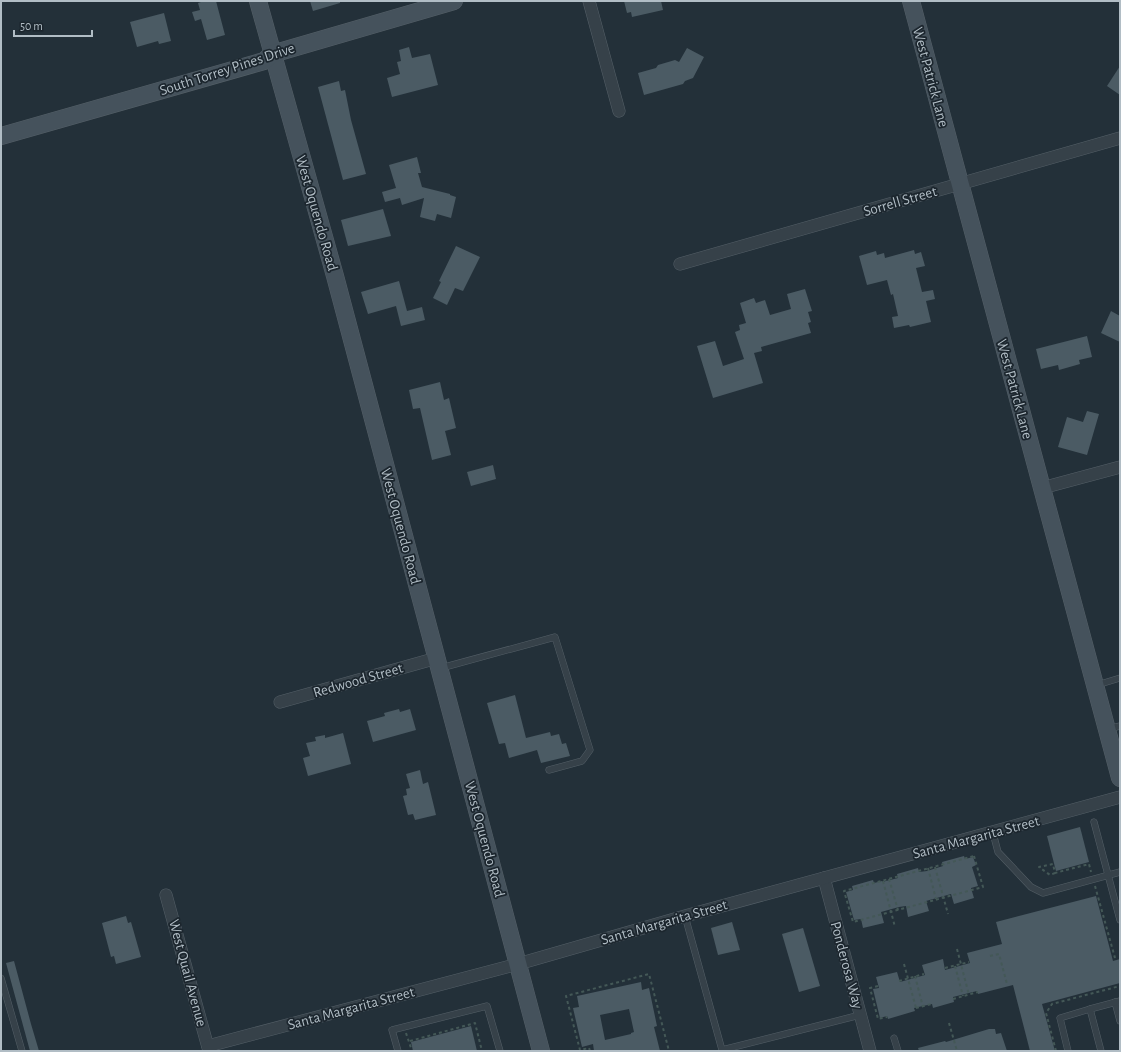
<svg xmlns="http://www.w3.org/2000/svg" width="1121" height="1052" font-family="'Alegreya Sans',sans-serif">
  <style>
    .building { fill: #4b5b64; fill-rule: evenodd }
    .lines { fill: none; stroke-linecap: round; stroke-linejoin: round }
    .lane-casing { stroke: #545f67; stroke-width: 7 }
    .street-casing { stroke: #545f67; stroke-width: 13 }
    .secondary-casing { stroke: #545f67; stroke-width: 18 }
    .path { stroke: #445857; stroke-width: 2; stroke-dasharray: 3 3; stroke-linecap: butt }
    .lane { stroke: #364149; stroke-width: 6 }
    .street { stroke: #364149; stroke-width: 12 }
    .secondary { stroke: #45525c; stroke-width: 17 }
    .labels { text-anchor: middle; stroke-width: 3.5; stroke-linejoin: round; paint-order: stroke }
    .street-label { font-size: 15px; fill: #b1bdc5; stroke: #1c262e }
  </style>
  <rect width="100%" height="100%" fill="#233039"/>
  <!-- building -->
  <g class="building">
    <path d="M204 1H216L225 35 207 40 201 19 195 21 192 12 200 10 198 3Z"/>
    <path d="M310 1H340V3L313 11Z"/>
    <path d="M624 1H661L663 10 632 17 631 12 627 13Z"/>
    <path d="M164 13 171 41 159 44 158 41 137 47 130 22Z"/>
    <path d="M409 47 412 58 430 54 438 85 392 97 387 78 400 74 397 62 401 61 399 50Z"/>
    <path d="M687 48 704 57 693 78 685 81 683 84 644 95 638 73 656 68 658 65 675 60 679 62Z"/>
    <path d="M1120 66V95L1107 86Z"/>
    <path d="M339 81 341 91 345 90 351 120 366 174 343 180 318 87Z"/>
    <path d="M417 157 421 173H418L422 187 450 194V195L456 197 451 218 437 214 435 221 420 217 424 198 402 205 400 198 385 202 382 192 396 188 389 165Z"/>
    <path d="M383 209 391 236 348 246 341 220Z"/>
    <path d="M456 246 480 257 463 291 455 288 447 305 433 298 441 282 439 281Z"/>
    <path d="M914 250 915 254 921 252 925 266 916 268 922 292 933 290 935 299 926 301 931 322 910 327 909 325 894 328 892 317 898 316 893 294 891 295 887 280 867 285 859 256 876 251 877 255 884 253 885 258Z"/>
    <path d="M399 281 407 311 422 307 425 320 401 326 396 306 368 314 361 292Z"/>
    <path d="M805 289 812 311 808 312 811 322 808 323 811 333 761 347 762 351 754 353 763 383 713 398 697 346 715 341 723 366 744 359 735 332 740 330 739 325 746 323 740 303 754 298 756 303 765 300 770 315 791 309 787 294Z"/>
    <path d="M1111 311 1120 316V342L1101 333Z"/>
    <path d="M1087 336 1092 357 1079 360 1080 364 1059 370 1058 365 1041 369 1036 349Z"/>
    <path d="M440 382 444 400 449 398 456 428 445 431 451 455 432 460 420 408 413 409 409 390Z"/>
    <path d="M1087 411 1099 414 1087 455 1058 447 1067 417 1083 422Z"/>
    <path d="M493 465 496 479 471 486 467 472Z"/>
    <path d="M515 695 526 738 550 732 551 736 559 734 562 744 566 743 570 756 541 763 537 750 509 758 505 743 499 744 487 703Z"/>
    <path d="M399 709 400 712 410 709 416 730 373 742 367 721 385 716 384 713Z"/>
    <path d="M343 733 351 764 308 776 303 758 310 756 306 743 316 741 315 737 325 735V738Z"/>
    <path d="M420 770 423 784 428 782 436 815 415 820 413 814 408 815 403 796 407 795 406 789 410 788 406 774Z"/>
    <path d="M1080 827 1089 862 1056 871 1047 836Z"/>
    <path d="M964 856 965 859 973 857 976 865 972 867 978 886 971 888 974 898 954 904 951 894 926 901 929 911 908 917 906 906 899 907 881 912 884 923 863 928 861 919 854 920 846 892 853 890 852 886 873 880 874 883 882 881V882L898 878 897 874 918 868 919 872 927 871 943 866 942 862Z"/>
    <path d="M1096 896 1113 961 1120 959V983L1042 1004 1055 1051H1030L1013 985 978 994 977 991 953 997 954 1002 933 1008 932 1004 914 1008 915 1011 888 1019 887 1016 880 1018 873 989 879 988 876 977 897 972 900 982 925 975 922 965 943 959 945 970 970 963 967 953 1002 944 996 922Z"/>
    <path d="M126 916 128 923 131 922 141 957 116 964 114 956 111 957 102 923Z"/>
    <path d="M732 922 740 950 718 955 711 928Z"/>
    <path d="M803 928 820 986 799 992 782 934Z"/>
    <path d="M14 961 31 1024 39 1051H30L6 963Z"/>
    <path d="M641 982 642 990 649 988 657 1026 654 1027 660 1051H594L593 1044 582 1047 573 1008 579 1007 577 996ZM629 1009 634 1032 631 1033V1034L605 1040 600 1015Z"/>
    <path d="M471 1026 477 1051H413L411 1042Z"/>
    <path d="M989 1029H995L996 1034 1001 1033 1007 1051H919L918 1048 945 1041 946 1042Z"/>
  </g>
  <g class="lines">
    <defs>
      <g id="lane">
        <path d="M441 668 555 637 590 750 582 761 549 770"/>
        <path d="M1097 685 1120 678"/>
        <path d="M1108 729 1120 726"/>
        <path d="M1094 822 1120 920"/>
        <path d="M993 833 998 852 1031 887 1043 893 1120 872"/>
        <path d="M685 916 722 1050 860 1015"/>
        <path d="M1 978 22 1051"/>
        <path d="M1115 1002 1120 1021"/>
        <path d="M894 1038 898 1051"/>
        <path d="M398 1051 392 1030 487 1006 500 1051"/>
        <path d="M1068 1051 1060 1018 1090 1009"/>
        <path d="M1101 1051 1090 1009 1120 1001"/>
      </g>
      <g id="street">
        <path d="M589 1 619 111"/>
        <path d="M680 264 1120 138"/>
        <path d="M1042 488 1120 467"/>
        <path d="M280 702 437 658"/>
        <path d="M824 878 870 1051"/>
        <path d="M166 895 209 1051"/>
        <path d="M208 1046 518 964 685 916 1120 797"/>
      </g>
      <g id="secondary">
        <path d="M258 1 335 276 541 1051"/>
        <path d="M911 1 1120 778"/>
        <path d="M1 136 264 61 272 54 454 1"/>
      </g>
    </defs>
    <!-- lane casing -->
    <use href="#lane" class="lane-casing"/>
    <!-- street casing -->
    <use href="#street" class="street-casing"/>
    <!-- secondary casing -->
    <use href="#secondary" class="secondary-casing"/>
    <!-- path -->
    <g class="path">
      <path d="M974 856 983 887 853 922 844 891Z"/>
      <path d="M935 867 948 914"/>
      <path d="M928 868 936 899"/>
      <path d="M1055 873 1050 875 1039 867 1053 864 1055 873 1089 864 1091 872"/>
      <path d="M889 879 898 910"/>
      <path d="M883 881 895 927"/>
      <path d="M1095 886 1115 958"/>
      <path d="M957 949 969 995"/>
      <path d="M990 956 999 954 1007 984H1006"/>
      <path d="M904 964 916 1008 914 1009"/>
      <path d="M955 966 963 996"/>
      <path d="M945 968 969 962"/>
      <path d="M915 976 923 1007"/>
      <path d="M899 981 924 974"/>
      <path d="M878 986 870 988 878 1019 887 1017"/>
      <path d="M953 999 978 992"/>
      <path d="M916 1008 932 1004"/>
      <path d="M949 1023 957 1051"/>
      <path d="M406 1033 412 1051"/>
      <path d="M410 1041 475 1023 482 1051"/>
      <path d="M590 1051 589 1048 580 1050 566 996 649 974 669 1051"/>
      <path d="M1056 1051 1046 1013 1052 1004 1120 986"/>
    </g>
    <!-- lane -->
    <use href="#lane" class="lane"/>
    <!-- street -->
    <use href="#street" class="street"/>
    <!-- secondary -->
    <use href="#secondary" class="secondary"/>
  </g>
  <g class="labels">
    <!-- street labels -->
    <g class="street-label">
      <text transform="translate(227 69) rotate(-18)" y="5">South Torrey Pines Drive</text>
      <text transform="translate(931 77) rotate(75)" y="5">West Patrick Lane</text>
      <text transform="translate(900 201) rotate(-16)" y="5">Sorrell Street</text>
      <text transform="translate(317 213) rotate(74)" y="5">West Oquendo Road</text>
      <text transform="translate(1015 389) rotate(75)" y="5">West Patrick Lane</text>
      <text transform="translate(401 526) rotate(75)" y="5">West Oquendo Road</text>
      <text transform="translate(358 680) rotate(-16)" y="5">Redwood Street</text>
      <text transform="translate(976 837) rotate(-15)" y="5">Santa Margarita Street</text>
      <text transform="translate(485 839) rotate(75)" y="5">West Oquendo Road</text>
      <text transform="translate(664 922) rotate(-16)" y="5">Santa Margarita Street</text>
      <text transform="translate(847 965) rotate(75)" y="5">Ponderosa Way</text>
      <text transform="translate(188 973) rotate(75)" y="5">West Quail Avenue</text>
      <text transform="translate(351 1008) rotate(-15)" y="5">Santa Margarita Street</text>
    </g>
  </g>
  <!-- border -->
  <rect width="1121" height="1052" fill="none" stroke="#b1bdc5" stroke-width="4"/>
  <!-- scale -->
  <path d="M14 30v6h78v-6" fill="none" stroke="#b1bdc5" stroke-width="2"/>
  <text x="20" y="30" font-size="12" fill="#b1bdc5" stroke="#1c262e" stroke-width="3" paint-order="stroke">50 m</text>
</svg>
